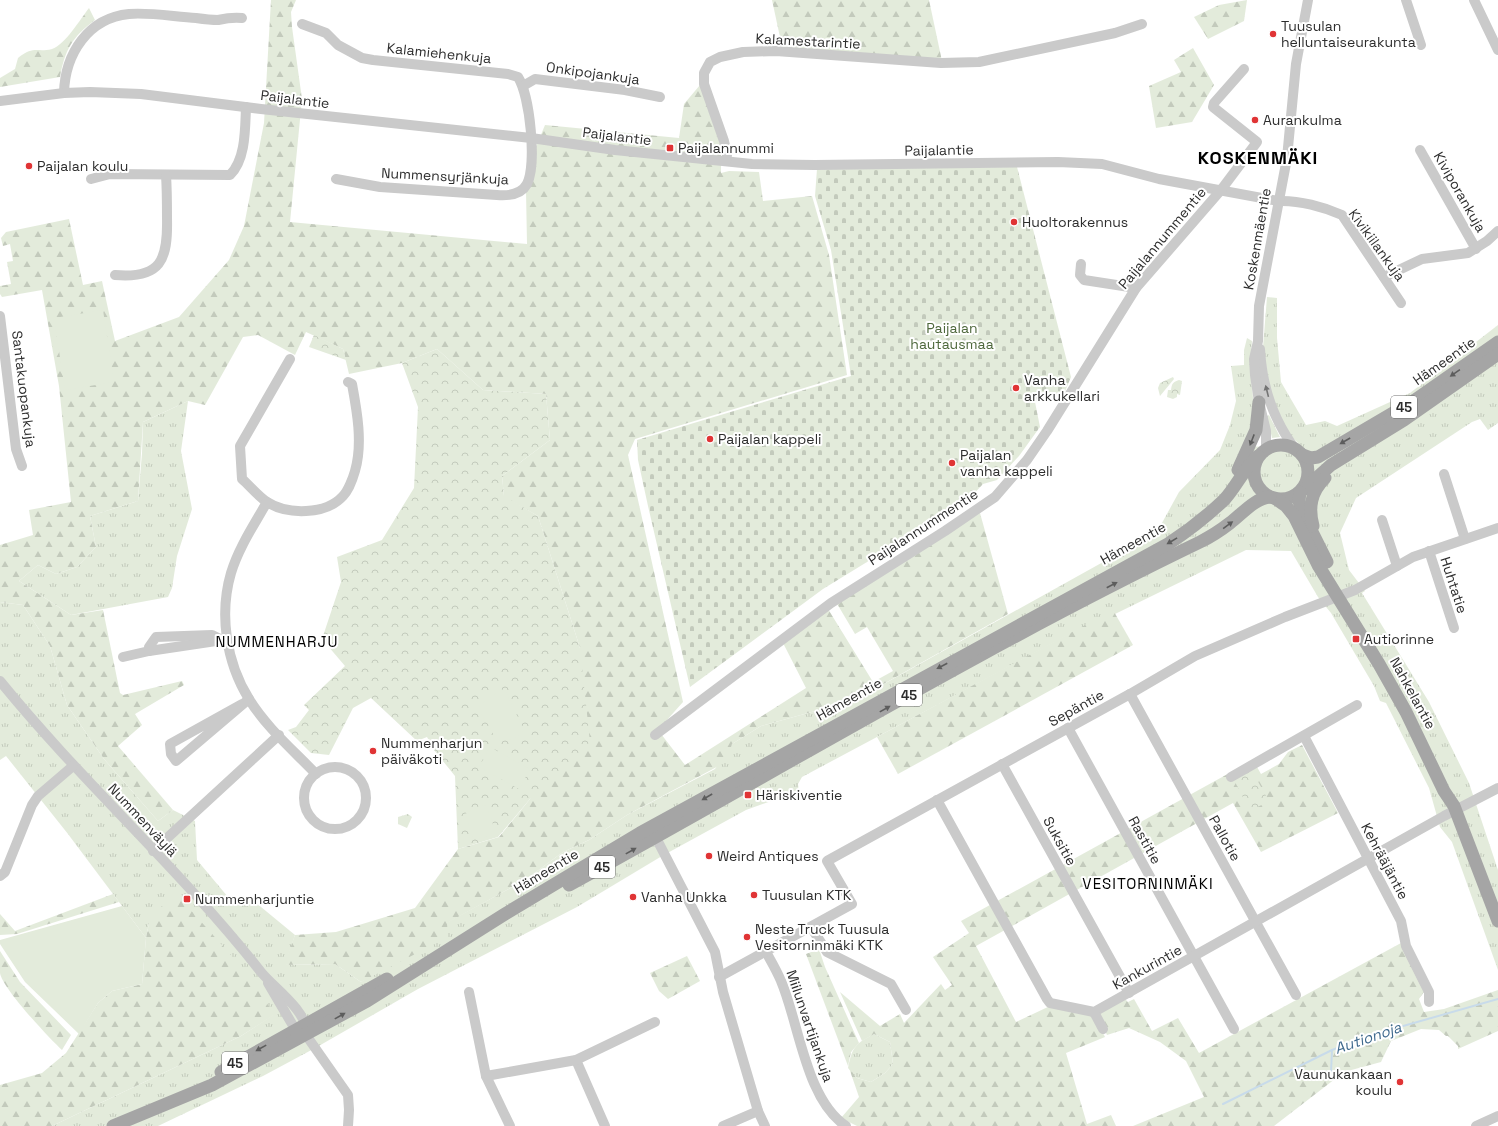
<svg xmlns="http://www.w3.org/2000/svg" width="1498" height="1126" font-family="'Space Grotesk',sans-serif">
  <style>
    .grass { fill: url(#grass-tufts) }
    .forest { fill: url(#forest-firs) }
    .cemetery { fill: url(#cemetery-stones) }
    .park { fill: url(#park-crowns) }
    .garden { fill: #e3ebdb }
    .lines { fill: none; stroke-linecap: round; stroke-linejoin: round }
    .stream { stroke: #c8dbea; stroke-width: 2 }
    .minor { stroke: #cacaca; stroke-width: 10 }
    .major { stroke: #a5a5a5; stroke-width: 13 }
    .oneway { fill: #5d5d5d }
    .oneway2 { fill: #747474 }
    .poi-dot { fill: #e03435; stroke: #fff; stroke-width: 1.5 }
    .labels { text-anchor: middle; stroke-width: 4; stroke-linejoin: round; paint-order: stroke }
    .shield { fill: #fff; stroke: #6c6c6c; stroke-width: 1 }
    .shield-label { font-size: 13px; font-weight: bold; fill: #2d2d2d }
    .poi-label { font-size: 14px; fill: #2d2d2d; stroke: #fff; text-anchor: start }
    .street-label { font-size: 14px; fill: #2d2d2d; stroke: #fff }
    .park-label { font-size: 14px; fill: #4e683c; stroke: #fff }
    .neighbourhood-label { font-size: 15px; letter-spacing: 1px; fill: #000; stroke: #fff }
    .water-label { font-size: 15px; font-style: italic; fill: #3e698d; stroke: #fff }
    .district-label { font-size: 18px; font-weight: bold; letter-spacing: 1px; fill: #000; stroke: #fff }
  </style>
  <defs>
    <pattern id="grass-tufts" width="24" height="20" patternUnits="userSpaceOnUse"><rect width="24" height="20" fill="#e3ebdb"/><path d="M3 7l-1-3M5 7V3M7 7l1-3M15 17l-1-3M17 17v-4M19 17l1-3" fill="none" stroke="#c3cabc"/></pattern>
    <pattern id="forest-firs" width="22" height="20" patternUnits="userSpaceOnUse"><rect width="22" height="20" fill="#e3ebdb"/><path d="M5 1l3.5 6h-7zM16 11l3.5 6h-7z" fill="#c3cabc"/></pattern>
    <pattern id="cemetery-stones" width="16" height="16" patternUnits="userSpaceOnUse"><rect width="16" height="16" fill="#e3ebdb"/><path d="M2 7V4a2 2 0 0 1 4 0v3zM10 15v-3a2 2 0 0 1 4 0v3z" fill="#c3cabc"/></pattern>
    <pattern id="park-crowns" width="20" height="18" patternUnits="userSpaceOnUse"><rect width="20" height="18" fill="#e3ebdb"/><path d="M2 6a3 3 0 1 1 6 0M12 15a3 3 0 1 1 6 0" fill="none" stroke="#c3cabc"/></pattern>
  </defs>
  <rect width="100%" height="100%" fill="#fff"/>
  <!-- grass -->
  <g class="grass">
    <path d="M1267 297 1277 298V338L1281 382 1306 425 1325 421 1337 426 1410 393 1498 325V423L1488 430 1480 419 1472 422 1356 498 1340 533 1349 570 1365 591 1362 593 1429 702 1469 783 1498 870V970L1452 842 1440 827 1429 788 1386 703 1380 701 1374 686 1331 613 1318 597 1291 551 1246 550 1115 614 1113 611 802 777 798 784 799 795 777 799 746 810 662 856 577 907 418 989 317 1047 263 1076 158 1126H52L241 1036 273 1015 149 923 146 938 68 834 6 756 0 760V602L23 605 50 646 67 705 104 759 158 821 173 810 195 821 197 860 228 897 255 902 295 935 285 965 335 964 361 982 446 923 525 880 563 852 589 840 627 815 715 769 732 744 761 726 855 700 1157 532 1179 492 1220 450 1230 425 1236 401 1231 366 1244 365V350L1247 338 1252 341 1250 367 1254 408 1247 447 1300 445 1288 433 1271 396 1263 347Z"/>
    <path d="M188 401 181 451 192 509 177 556 172 588 168 597 71 615 19 581 38 565 56 574 77 567 96 547 90 516 138 501 142 453 143 422Z"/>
    <path d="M1269 415 1280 437 1272 438 1267 416Z"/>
    <path d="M874 1034 890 1042 893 1064 885 1073 871 1082 857 1078 848 1068C852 1047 855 1044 874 1034Z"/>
  </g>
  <!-- forest -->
  <g class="forest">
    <path d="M271 0H296L291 12 292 27 302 99 290 222 527 244 526 191 533 154 545 125 679 138 684 104 700 85 721 146V173L729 171 759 172 763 201 812 196 829 255 847 375 635 439 628 455 683 702 658 730 685 765 806 688 782 641 828 609 873 682 893 671 867 627 855 634 836 602 980 513 1008 614 855 700 761 726 732 744 726 762 627 815 589 840 563 852 525 880 447 923 448 937 361 982 335 964 284 965 295 935 336 932 415 908 458 849 499 837 530 799 580 648 538 516 504 497 502 476 550 440 546 394 483 390 437 349 402 363 349 374 343 349 306 332 295 355 258 335 243 337 205 405 188 401 143 422 138 501 90 516 96 547 77 567 56 574 38 565 19 581 71 615 103 610 120 693 123 695 182 681 184 685 135 714 142 725 118 746 173 810 158 821 104 759 67 705 50 646 23 605 0 602V545L33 535 29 510 71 502 59 386 42 290 2 297 0 294V286L11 284 7 262 13 261 10 244 3 246 1 238 6 232 69 219 83 285 102 281 115 341 179 317 229 260 244 226 264 123Z"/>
    <path d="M772 0H929L942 61 783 51Z"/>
    <path d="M1247 0 1244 21 1208 39 1194 17 1219 5Z"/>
    <path d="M89 8 95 20C72 37 65 50 60 77L0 87V78L15 69 18 58C35 45 36 53 52 49 65 45 81 18 89 8Z"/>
    <path d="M1193 48 1214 85 1192 122 1156 128 1149 86 1181 72 1174 60Z"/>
    <path d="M1113 610 1133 645 898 774 877 737Z"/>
    <path d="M1302 745 1338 813 1261 852 1233 803 976 946 1016 1022 1050 1006 1094 1015 1105 1037 1066 1053 1087 1124 1111 1115 1116 1126H857L841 1118 859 1097 849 1068 857 1078 871 1082 885 1073 893 1064 890 1042 874 1034 862 1041 840 992 880 1026 900 1014 904 1023 941 984 945 990 952 985 933 957 969 933 961 921 1253 760 1261 774 1279 764 1288 752Z"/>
    <path d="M113 894 119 902 17 934 0 935V914L15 931Z"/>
    <path d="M180 898 253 980 274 1015 241 1036 52 1126H0V1085L42 1073 66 1053 98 1003 112 991 142 984 146 938 149 923 158 910 168 900Z"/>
    <path d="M1401 943 1424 992 1419 999 1424 1012 1444 1009 1498 990V1031L1458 1049V1046L1448 1036H1446L1439 1030 1421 1029 1391 1041 1381 1062 1344 1072 1274 1126H1133L1204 1097 1186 1061 1160 1042 1129 1028 1107 1035 1097 1014 1125 999 1128 1002 1134 999 1152 1031 1178 1018 1199 1053Z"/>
    <path d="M819 949 825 967 859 1043 851 1052 848 1066 806 954Z"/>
    <path d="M0 951 20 982 71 1035 62 1050C50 1039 2 988 0 973 0 966 0 958 0 951Z"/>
    <path d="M687 956 700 981 668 999 659 991 650 973Z"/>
  </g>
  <!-- cemetery -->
  <path class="cemetery" d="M1017 167 1071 377 1064 394 1040 398 1035 402 1040 427 1019 456 997 480 983 484 968 500 823 589 690 687 648 506 638 460 637 440 851 376 831 250 815 196 817 169Z"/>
  <!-- park -->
  <g class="park">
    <path d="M314 335 343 349 346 360 309 347Z"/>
    <path d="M437 349 483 390 546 394 550 440 502 476 504 496 538 516 580 648 590 742 530 799 498 837 458 849 455 776 434 750 427 737 417 741 371 698 353 708 329 755 311 753 288 730 296 727 309 710 304 705 345 666 322 639 341 582 337 557 382 540 414 488 418 407 402 363Z"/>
    <path d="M1173 377 1174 379 1160 396 1158 388 1160 383Z"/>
    <path d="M1179 380 1182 381 1180 395 1177 394V397L1173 399 1167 397 1168 390H1171C1172 383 1173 382 1179 380Z"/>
    <path d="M1252 771 1269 801 1250 811 1234 780Z"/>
    <path d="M408 814 412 817 407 828 398 824V817Z"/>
  </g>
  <!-- garden -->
  <g class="garden">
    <path d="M103 310 114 382 65 390 54 318Z"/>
    <path d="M501 689 506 692 523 728 522 733 513 739 499 741 495 738 488 724 478 710V707Z"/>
    <path d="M490 747 530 769 519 789 479 767Z"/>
    <path d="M481 805 486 806 492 820 494 830C488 837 482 840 473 837L465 814Z"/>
    <path d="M122 906 146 938 142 984 112 991 98 1003 79 1034 25 982 0 944V940Z"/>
  </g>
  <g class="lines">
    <!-- stream -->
    <g class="stream">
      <path d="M1331 1072 1332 1050"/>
      <path d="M1223 1104 1332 1050 1375 1034 1498 999"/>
    </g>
    <!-- minor -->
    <g class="minor">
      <path d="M1406 0 1421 45"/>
      <path d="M1474 0 1498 50"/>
      <path d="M302 24 326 33 338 45 362 58 373 60 508 74 518 77C530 96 537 164 527 184 521 195 509 196 497 195L380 187 336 179"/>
      <path d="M523 86 535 79 625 90 660 97"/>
      <path d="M64 93C65 54 88 18 129 14 149 12 176 17 196 18 203 19 211 20 218 20 227 18 233 17 242 18"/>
      <path d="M0 101 64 93 90 92 141 94 261 109 531 138 615 150 752 164 815 165 1058 162 1102 164 1159 179 1278 201C1299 200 1324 207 1342 215L1401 303"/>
      <path d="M1420 150 1476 249"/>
      <path d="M726 161 727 155 724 141 704 84V73L710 62 720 57 743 52 776 51 941 63 979 62 1115 33 1142 24"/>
      <path d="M91 179 110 174 230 175C246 159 245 129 246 107"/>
      <path d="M1081 264 1080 275 1084 280 1136 288"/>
      <path d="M115 275C161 279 168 260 167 218 167 204 167 190 166 175"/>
      <path d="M1384 277 1422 259 1468 253 1487 241 1498 231"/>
      <path d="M0 316 16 449 22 466"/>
      <path d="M1260 349C1262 387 1273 420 1296 450"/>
      <path d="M290 359 240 446 242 479C250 486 258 496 267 502 287 515 326 515 343 496 348 491 353 478 355 471 363 444 357 411 352 384L348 382"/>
      <path d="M1266 449V431L1259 402 1255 375 1254 359 1258 341 1259 306 1287 158 1296 64 1308 0"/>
      <path d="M1444 474 1465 539"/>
      <path d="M267 502C254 525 239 547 231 573 219 614 226 662 249 699 266 727 293 750 316 774"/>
      <path d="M1382 520 1397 566"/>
      <path d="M1429 551 1454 628"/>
      <path d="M149 651 216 641"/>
      <path d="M123 657 149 651V647L156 637 212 635 222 640 227 639"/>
      <path d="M0 681C82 782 181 870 261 972 274 988 306 1010 306 1031"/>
      <path d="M1130 694 1296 995"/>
      <path d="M242 704 170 744 171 754 176 761 249 699"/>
      <path d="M1068 728 1234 1029"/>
      <path d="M655 735 831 603 945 531 995 497 1027 460 1047 431 1136 288 1221 190 1257 142 1213 107 1214 103 1244 69"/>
      <path d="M1304 736 1401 921 1406 946 1429 992V1002"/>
      <path d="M1002 764 1129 993"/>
      <circle cx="335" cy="798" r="31"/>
      <path d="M1231 777 1357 705"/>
      <path d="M937 800 1047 999 1050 1003 1094 1012 1444 816 1498 788"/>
      <path d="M652 830 715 952 723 992 758 1111 765 1126"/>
      <path d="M153 851 279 735"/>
      <path d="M0 876 5 872 32 805 38 796 73 766"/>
      <path d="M811 927 827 952 891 984 906 1010"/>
      <path d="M766 952C771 961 777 971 781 981 799 1023 806 1100 846 1126"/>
      <path d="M719 977 852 904 827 861 1130 694 1195 656 1285 617 1355 590 1413 557 1498 528"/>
      <path d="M268 983 295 1029 306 1035 348 1095 349 1110 348 1126"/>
      <path d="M469 992 486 1076 510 1126"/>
      <path d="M1094 1012 1103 1029"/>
      <path d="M576 1060 605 1126"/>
      <path d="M486 1076 576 1060 655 1022"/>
      <path d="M723 1126 758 1111"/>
      <path d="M1476 1126 1498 1116"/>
    </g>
    <!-- major -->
    <g class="major">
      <circle cx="1281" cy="472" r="27"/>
      <path d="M1303 455 1311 458 1318 457 1415 400 1498 342"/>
      <path d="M1238 470 1256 430 1259 402"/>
      <path d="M1303 490 1331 465 1404 420 1498 354"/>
      <path d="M1300 492 1299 501 1302 512 1327 562"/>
      <path d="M1276 499 1286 506 1294 516 1318 565 1379 664 1406 712 1444 791 1454 806 1498 921"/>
      <path d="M1313 526C1308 507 1311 492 1325 478"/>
      <path d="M569 885C779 770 984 646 1200 542 1210 537 1221 530 1230 523 1242 514 1255 498 1270 497"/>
      <path d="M221 1072 387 979"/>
      <path d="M113 1126 212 1085 367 1001 505 914 640 833 1168 544C1188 531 1207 516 1224 500 1237 486 1244 468 1258 456"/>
    </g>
  </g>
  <!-- one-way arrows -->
  <defs><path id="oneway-solid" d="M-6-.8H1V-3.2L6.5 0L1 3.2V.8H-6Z"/></defs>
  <g class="oneway">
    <use href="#oneway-solid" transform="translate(1455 373) rotate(145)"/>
    <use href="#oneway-solid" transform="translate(1252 440) rotate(111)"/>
    <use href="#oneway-solid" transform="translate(1345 441) rotate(150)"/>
    <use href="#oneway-solid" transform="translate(1228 525) rotate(-36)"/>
    <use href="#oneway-solid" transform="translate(1172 541) rotate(149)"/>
    <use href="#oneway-solid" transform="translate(1112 585) rotate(-28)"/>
    <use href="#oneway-solid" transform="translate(942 666) rotate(152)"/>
    <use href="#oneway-solid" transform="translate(885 709) rotate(-29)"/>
    <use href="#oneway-solid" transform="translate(707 797) rotate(150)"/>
    <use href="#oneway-solid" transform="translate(631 851) rotate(-29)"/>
    <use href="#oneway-solid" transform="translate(340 1016) rotate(-29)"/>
    <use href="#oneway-solid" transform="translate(261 1048) rotate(151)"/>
  </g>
  <use class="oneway2" href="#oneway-solid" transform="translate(1267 391) rotate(-104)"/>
  <!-- markers -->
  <g class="poi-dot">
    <circle cx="1273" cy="34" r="4"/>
    <circle cx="1255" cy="120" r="4"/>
    <rect x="666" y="144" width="8" height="8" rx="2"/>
    <circle cx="29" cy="166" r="4"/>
    <circle cx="1014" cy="222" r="4"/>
    <circle cx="1016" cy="388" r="4"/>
    <circle cx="710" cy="439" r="4"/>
    <circle cx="952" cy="463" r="4"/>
    <rect x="1352" y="635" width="8" height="8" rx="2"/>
    <circle cx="373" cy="751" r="4"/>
    <rect x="744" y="791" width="8" height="8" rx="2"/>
    <circle cx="709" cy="856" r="4"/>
    <circle cx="754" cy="895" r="4"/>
    <circle cx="633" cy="897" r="4"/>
    <rect x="183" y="895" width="8" height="8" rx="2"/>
    <circle cx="747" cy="937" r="4"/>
    <circle cx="1400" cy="1082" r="4"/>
  </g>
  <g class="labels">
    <!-- shield labels -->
    <g class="shield">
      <rect x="1391" y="396" width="26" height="22" rx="3"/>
      <rect x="896" y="684" width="26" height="22" rx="3"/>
      <rect x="589" y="856" width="26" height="22" rx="3"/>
      <rect x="222" y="1052" width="26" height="22" rx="3"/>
    </g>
    <g class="shield-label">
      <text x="1404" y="412">45</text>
      <text x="909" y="700">45</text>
      <text x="602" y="872">45</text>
      <text x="235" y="1068">45</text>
    </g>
    <!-- poi labels -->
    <g class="poi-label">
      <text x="1281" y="31">Tuusulan<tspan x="1281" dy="16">helluntaiseurakunta</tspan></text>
      <text x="1263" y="125">Aurankulma</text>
      <text x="678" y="153">Paijalannummi</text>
      <text x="37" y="171">Paijalan koulu</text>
      <text x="1022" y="227">Huoltorakennus</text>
      <text x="1024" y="385">Vanha<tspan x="1024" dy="16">arkkukellari</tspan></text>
      <text x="718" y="444">Paijalan kappeli</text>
      <text x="960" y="460">Paijalan<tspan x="960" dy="16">vanha kappeli</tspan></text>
      <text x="1364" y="644">Autiorinne</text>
      <text x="381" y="748">Nummenharjun<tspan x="381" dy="16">päiväkoti</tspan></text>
      <text x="756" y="800">Häriskiventie</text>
      <text x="717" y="861">Weird Antiques</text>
      <text x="762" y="900">Tuusulan KTK</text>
      <text x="641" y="902">Vanha Unkka</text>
      <text x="195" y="904">Nummenharjuntie</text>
      <text x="755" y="934">Neste Truck Tuusula<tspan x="755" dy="16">Vesitorninmäki KTK</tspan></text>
      <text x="1392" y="1079" text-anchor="end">Vaunukankaan<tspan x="1392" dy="16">koulu</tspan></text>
    </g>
    <!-- street labels -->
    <g class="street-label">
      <text transform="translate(808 41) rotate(3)" y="5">Kalamestarintie</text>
      <text transform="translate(439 53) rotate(6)" y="5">Kalamiehenkuja</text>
      <text transform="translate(593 73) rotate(8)" y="5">Onkipojankuja</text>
      <text transform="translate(295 99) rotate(7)" y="5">Paijalantie</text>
      <text transform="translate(617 136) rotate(7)" y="5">Paijalantie</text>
      <text transform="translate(939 150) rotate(-1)" y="5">Paijalantie</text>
      <text transform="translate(445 176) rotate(3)" y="5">Nummensyrjänkuja</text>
      <text transform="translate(1460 192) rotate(60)" y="5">Kiviporankuja</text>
      <text transform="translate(1162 238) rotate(-50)" y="5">Paijalannummentie</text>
      <text transform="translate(1257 239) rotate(-80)" y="5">Koskenmäentie</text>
      <text transform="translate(1377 245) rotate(54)" y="5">Kivikiilankuja</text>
      <text transform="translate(1444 361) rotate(-35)" y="5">Hämeentie</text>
      <text transform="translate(24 389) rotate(83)" y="5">Santakuopankuja</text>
      <text transform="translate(923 527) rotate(-33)" y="5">Paijalannummentie</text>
      <text transform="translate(1133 543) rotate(-29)" y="5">Hämeentie</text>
      <text transform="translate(1454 585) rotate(72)" y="5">Huhtatie</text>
      <text transform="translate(1413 693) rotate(61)" y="5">Nahkelantie</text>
      <text transform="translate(849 699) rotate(-29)" y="5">Hämeentie</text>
      <text transform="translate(1076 708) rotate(-29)" y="5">Sepäntie</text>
      <text transform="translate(143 820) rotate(47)" y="5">Nummenväylä</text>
      <text transform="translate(1225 838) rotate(61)" y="5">Pallotie</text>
      <text transform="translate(1145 840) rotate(61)" y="5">Rastitie</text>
      <text transform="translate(1060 841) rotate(61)" y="5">Suksitie</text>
      <text transform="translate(1385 861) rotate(62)" y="5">Kehrääjäntie</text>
      <text transform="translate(546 871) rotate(-31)" y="5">Hämeentie</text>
      <text transform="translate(1147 967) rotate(-29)" y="5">Kankurintie</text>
      <text transform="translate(810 1026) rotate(71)" y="5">Miilunvartijankuja</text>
    </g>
    <!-- park labels -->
    <g class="park-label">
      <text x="952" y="333">Paijalan<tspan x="952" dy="16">hautausmaa</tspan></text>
    </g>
    <!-- neighbourhood labels -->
    <g class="neighbourhood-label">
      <text x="277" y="647">NUMMENHARJU</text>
      <text x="1148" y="889">VESITORNINMÄKI</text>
    </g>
    <!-- water labels -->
    <g class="water-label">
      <text transform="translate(1368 1038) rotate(-19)" y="5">Autionoja</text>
    </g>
    <!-- district labels -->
    <g class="district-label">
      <text x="1258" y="164">KOSKENMÄKI</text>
    </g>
  </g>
</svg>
